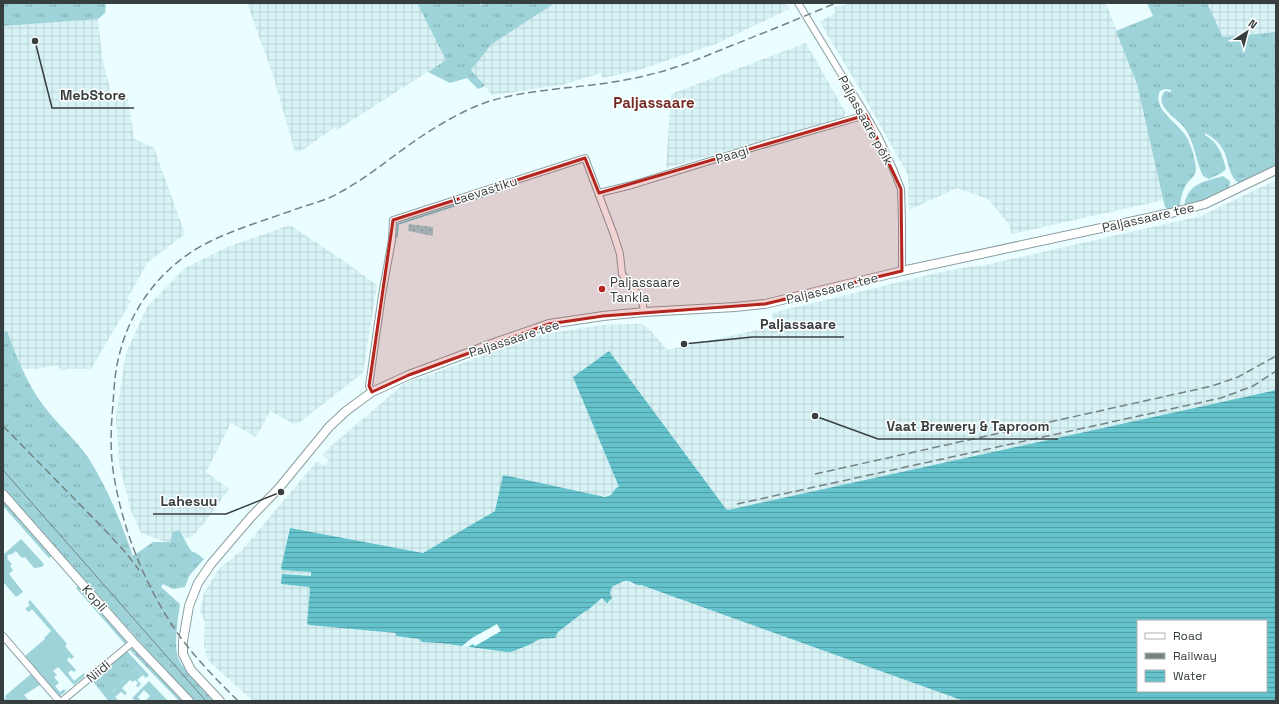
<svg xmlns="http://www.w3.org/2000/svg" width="1279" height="704" font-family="'Space Grotesk',sans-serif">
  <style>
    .industrial { fill: url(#industrial-grid) }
    .grass { fill: url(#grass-tufts) }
    .park { fill: url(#park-dots) }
    .garden { fill: #9dd3d9 }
    .water { fill: url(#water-rules); fill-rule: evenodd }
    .pier { fill: #eafdff }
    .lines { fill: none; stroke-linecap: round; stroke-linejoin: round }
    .stream { stroke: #63c2cb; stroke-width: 1.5 }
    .minor-casing { stroke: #8c9ea0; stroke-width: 8 }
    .tertiary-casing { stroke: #8c9ea0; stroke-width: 10 }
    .minor { stroke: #fff; stroke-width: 6 }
    .tertiary { stroke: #fff; stroke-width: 8 }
    .tram { stroke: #768283; stroke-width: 1 }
    .rail { stroke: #768283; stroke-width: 1.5; stroke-dasharray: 8 4; stroke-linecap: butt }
    .marked { fill: #b4251e; fill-opacity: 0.2; stroke: #b4251e; stroke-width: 3; stroke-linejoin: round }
    .poi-dot { fill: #b4251e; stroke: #fff; stroke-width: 1.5 }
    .labels { text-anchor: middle; stroke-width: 3; stroke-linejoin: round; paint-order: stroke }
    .street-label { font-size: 13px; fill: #373e3f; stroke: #fff }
    .poi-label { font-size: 13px; fill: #373e3f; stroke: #fff; text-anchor: start }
    .quarter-label { font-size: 15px; font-weight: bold; fill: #722c25; stroke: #fff }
    .leader { fill: none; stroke: #373e3f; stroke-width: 1.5 }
    .callout-dot { fill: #373e3f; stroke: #fff; stroke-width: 1.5 }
    .callout-label { font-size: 14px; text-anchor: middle; font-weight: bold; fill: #373e3f; stroke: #fff; stroke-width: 3; stroke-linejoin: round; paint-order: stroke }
  </style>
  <defs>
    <pattern id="industrial-grid" width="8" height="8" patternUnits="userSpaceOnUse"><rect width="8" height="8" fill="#d7f3f6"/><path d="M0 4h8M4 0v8" fill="none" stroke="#b9d1d4"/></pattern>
    <pattern id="grass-tufts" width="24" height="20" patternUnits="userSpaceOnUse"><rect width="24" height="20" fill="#9dd3d9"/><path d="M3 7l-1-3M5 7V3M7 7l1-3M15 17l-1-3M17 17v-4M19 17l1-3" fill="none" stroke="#81adb1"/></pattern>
    <pattern id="park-dots" width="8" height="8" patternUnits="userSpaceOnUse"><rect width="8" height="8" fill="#9dd3d9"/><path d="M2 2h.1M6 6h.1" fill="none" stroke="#81adb1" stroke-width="1.8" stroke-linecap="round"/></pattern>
    <pattern id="water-rules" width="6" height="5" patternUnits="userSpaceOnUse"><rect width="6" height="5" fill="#63c2cb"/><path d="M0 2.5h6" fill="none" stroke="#529fa6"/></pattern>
  </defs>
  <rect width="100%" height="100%" fill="#eafdff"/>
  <!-- industrial -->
  <g class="industrial">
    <path d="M247 3H417L446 60 337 130 335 127 303 150 295 152 273 75Z"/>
    <path d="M555 3H786L789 9 718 43 636 71 602 78 601 73 562 85 492 95 471 70 492 44Z"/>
    <path d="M852 3H1106L1137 84 1164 200 1012 234 1008 223 988 199 957 188 909 210 908 175 865 98 820 22 836 12 834 7Z"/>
    <path d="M1207 3H1276V32L1223 37Z"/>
    <path d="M98 19 102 57 113 101 128 99 134 139 154 148 185 234 148 262 127 299 131 301 91 369H69L62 371 57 365 37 369H21L7 332H3V26Z"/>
    <path d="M806 43 846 113 843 118 666 168 671 94Z"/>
    <path d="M1276 180V390L728 510 726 509 706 482 609 351 574 377 619 487 616 488 611 495 495 511 423 553 289 528 282 570 311 572V576L282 574 281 584 309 587 310 589 307 622 396 633V636L419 639 422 642 440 643 493 651 511 652 529 645 540 639 555 638 558 632 610 593 612 587 622 581H628L636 585H641L964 701H253L211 663 206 656 204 644 205 622 200 611 204 593 217 572 221 567 242 550 317 461 324 466 329 461 323 455 331 446 405 383 545 334 603 325 642 324 651 331 667 350 775 326 772 313 945 271 968 267 981 266 1201 216Z"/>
    <path d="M290 225 344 261 377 285 363 373 296 425 270 411 256 437 231 423 206 472 229 489 205 522 193 536 169 543 141 533 131 511 119 463 116 417 126 353 147 307 185 268 225 248Z"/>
  </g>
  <!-- grass -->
  <g class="grass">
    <path d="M3 3H106L105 13 98 19 3 26Z"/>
    <path d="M417 3H477L481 5 487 3H555L492 44 471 70 485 86 478 89 467 78 450 83 428 72 446 60Z"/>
    <path d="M1147 3H1207L1223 37 1276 32V168L1241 184C1228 179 1229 158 1222 148 1218 141 1212 137 1205 133V135C1219 143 1222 154 1226 169L1220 174 1209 179 1203 176C1195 160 1195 141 1183 126 1175 117 1153 105 1165 91L1170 92 1172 90 1165 89 1160 91C1151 112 1183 124 1189 142 1192 148 1196 163 1196 169 1196 177 1188 180 1185 187 1182 192 1180 202 1180 208 1174 209 1170 212 1165 207L1137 84 1116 31 1153 16Z"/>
    <path d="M1223 176 1230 181C1230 182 1229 186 1229 187 1223 198 1195 204 1184 207 1187 183 1204 182 1223 176Z"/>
    <path d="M7 331C17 358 26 382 43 405 57 424 76 439 89 459 108 489 121 522 133 556L153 542H170L173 532 179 530 191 551 196 553 204 559 189 576 185 587 173 589 163 584 161 587 180 604C178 619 173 647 179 660 186 673 203 689 213 701H194L112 611 3 488V332Z"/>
    <path d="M3 501 52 556 49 558 3 506Z"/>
    <path d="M78 586 127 642 125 644 76 588Z"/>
    <path d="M132 648 183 701H179L130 650Z"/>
    <path d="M126 650 149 675 146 678 136 668 106 698 92 680Z"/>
  </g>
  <!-- park -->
  <path class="park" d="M409 224 433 227V236L408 231Z"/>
  <!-- garden -->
  <g class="garden">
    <path d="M21 539 44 564 42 567 34 568 25 557 22 558 16 551 11 555 10 554 7 556 8 558 7 559 12 564 10 566 13 570 9 574 23 592 16 597 4 583H3V555Z"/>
    <path d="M30 600 67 644 65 646 74 657 71 659 69 657 67 660 76 670 74 672 71 670 68 673 74 681 84 673 85 676 74 685 58 667 53 671 57 675 54 677 59 683 55 686 60 692 64 689 66 691 59 697 25 656 45 639 44 638 51 631 32 609 29 612 25 609 30 605 28 603Z"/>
    <path d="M136 668 143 675 137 680 141 684 138 687 136 686 138 683 135 680 133 682 130 680 122 688 127 693 125 695 121 692 115 697 119 701H109L106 698Z"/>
    <path d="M31 674 40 685 24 695 29 701H3V698L5 699 6 698 5 696Z"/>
    <path d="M149 681 168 701H145L150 696 144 690 138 697 141 701H136L132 698Z"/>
  </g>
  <!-- water -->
  <path class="water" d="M609 351 726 509 728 510 1276 390V701H964L641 585C635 586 634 582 628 581 623 580 617 585 612 587L610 593 612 598 607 603 602 598 588 610 584 612 558 632 555 638 540 639 529 645 511 652H506L440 643 422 642 419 639 396 636V633L309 625 307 623 310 589 309 587 281 584 282 574 311 576V572L282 570 281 568 290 528 423 553 495 511 503 475 605 497 611 495 616 488 619 487 573 377ZM1138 621H1266V691H1138Z"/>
  <!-- pier -->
  <path class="pier" d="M497 624 501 631 475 646 473 644 468 647 462 646 472 638Z"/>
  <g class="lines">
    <!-- stream -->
    <path class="stream" d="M397 237 398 224 503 190"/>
    <defs>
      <g id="minor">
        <path d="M798 3 866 115 879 138 894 171 901 189 902 222V271"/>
        <path d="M599 193 632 185 755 147 866 115"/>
        <path d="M372 392 369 386 382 295 392 240 393 220 585 158 614 235 620 254 622 274 637 293 643 305 644 312"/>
        <path d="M3 636 59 701"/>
        <path d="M62 701 133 642"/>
      </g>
      <g id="tertiary">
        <path d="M3 494 133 642 189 701"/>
        <path d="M220 701 191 670 183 654V641L189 606 198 583 211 564 251 517 279 488 329 427 346 411 372 392 409 375 497 342 549 324 603 316 644 312 735 307 765 304 902 271 1171 213 1205 204 1276 170"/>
      </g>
    </defs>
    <!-- minor casing -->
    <use href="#minor" class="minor-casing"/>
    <!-- tertiary casing -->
    <use href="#tertiary" class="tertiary-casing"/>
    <!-- minor -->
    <use href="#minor" class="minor"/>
    <!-- tertiary -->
    <use href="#tertiary" class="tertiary"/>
    <!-- tram -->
    <path class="tram" d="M3 470 206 701"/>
    <!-- rail -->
    <g class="rail">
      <path d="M3 426 104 529 126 553 139 570"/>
      <path d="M815 474 1212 386 1238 377 1276 356"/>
      <path d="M737 504 1221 398 1253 386 1276 371"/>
      <path d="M238 701C218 681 198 661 181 638 146 589 122 530 113 470 110 448 111 426 113 404 114 388 115 371 119 356 131 305 165 263 211 241 240 227 272 218 302 207 312 204 322 201 331 197 364 181 392 156 422 136 442 123 464 110 487 102 512 94 538 91 564 88 593 85 621 82 648 75 674 69 699 59 723 49 761 34 798 19 836 3"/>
    </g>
  </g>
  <!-- marked area -->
  <path class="marked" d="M866 115 901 189 902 271 765 304 603 316 549 324 409 375 372 392 369 386 393 220 585 158 599 193Z"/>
  <!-- markers -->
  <circle class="poi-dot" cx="602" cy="289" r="4"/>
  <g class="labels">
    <!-- street labels -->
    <g class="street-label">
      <text transform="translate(866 120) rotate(61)" y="5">Paljassaare põik</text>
      <text transform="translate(732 154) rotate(-17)" y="5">Paagi</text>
      <text transform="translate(485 190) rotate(-18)" y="5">Laevastiku</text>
      <text transform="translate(1148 217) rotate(-13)" y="5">Paljassaare tee</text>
      <text transform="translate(832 288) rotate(-14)" y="5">Paljassaare tee</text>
      <text transform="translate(514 338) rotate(-18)" y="5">Paljassaare tee</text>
      <text transform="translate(95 598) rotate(49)" y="5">Kopli</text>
      <text transform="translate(98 671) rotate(-40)" y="5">Niidi</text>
    </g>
    <!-- poi labels -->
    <g class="poi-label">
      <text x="610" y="287">Paljassaare<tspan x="610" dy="15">Tankla</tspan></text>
    </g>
    <!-- quarter labels -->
    <g class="quarter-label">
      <text x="654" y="108">Paljassaare</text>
    </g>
  </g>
  <!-- callouts -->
  <path class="leader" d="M35 41L52 108H134M684 344L752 337H844M815 416L878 439H1058M281 492L226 514H153"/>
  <g class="callout-dot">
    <circle cx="35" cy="41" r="4"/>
    <circle cx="684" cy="344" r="4"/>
    <circle cx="815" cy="416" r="4"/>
    <circle cx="281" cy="492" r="4"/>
  </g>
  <g class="callout-label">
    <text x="93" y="100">MebStore</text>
    <text x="798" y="329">Paljassaare</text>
    <text x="968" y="431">Vaat Brewery &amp; Taproom</text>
    <text x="189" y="506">Lahesuu</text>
  </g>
  <!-- border -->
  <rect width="1279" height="704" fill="none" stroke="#373e3f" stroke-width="8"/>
  <!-- legend -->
  <rect x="1137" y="620" width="130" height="72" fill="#ffffff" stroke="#afb2b2"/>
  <rect x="1145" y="633" width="20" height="6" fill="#ffffff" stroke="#afb2b2"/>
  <text x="1173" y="640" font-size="12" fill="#373e3f">Road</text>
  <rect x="1145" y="653" width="20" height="6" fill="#768283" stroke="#afb2b2"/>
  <text x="1173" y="660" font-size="12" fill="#373e3f">Railway</text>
  <rect x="1145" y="670" width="20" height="12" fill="url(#water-rules)" stroke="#afb2b2"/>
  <text x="1173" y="680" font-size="12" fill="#373e3f">Water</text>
  <!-- north arrow -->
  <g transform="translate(1247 32) rotate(36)" stroke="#ffffff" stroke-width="3" paint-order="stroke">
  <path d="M0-3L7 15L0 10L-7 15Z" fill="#373e3f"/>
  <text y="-6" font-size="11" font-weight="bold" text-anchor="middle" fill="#373e3f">N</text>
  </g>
</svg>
